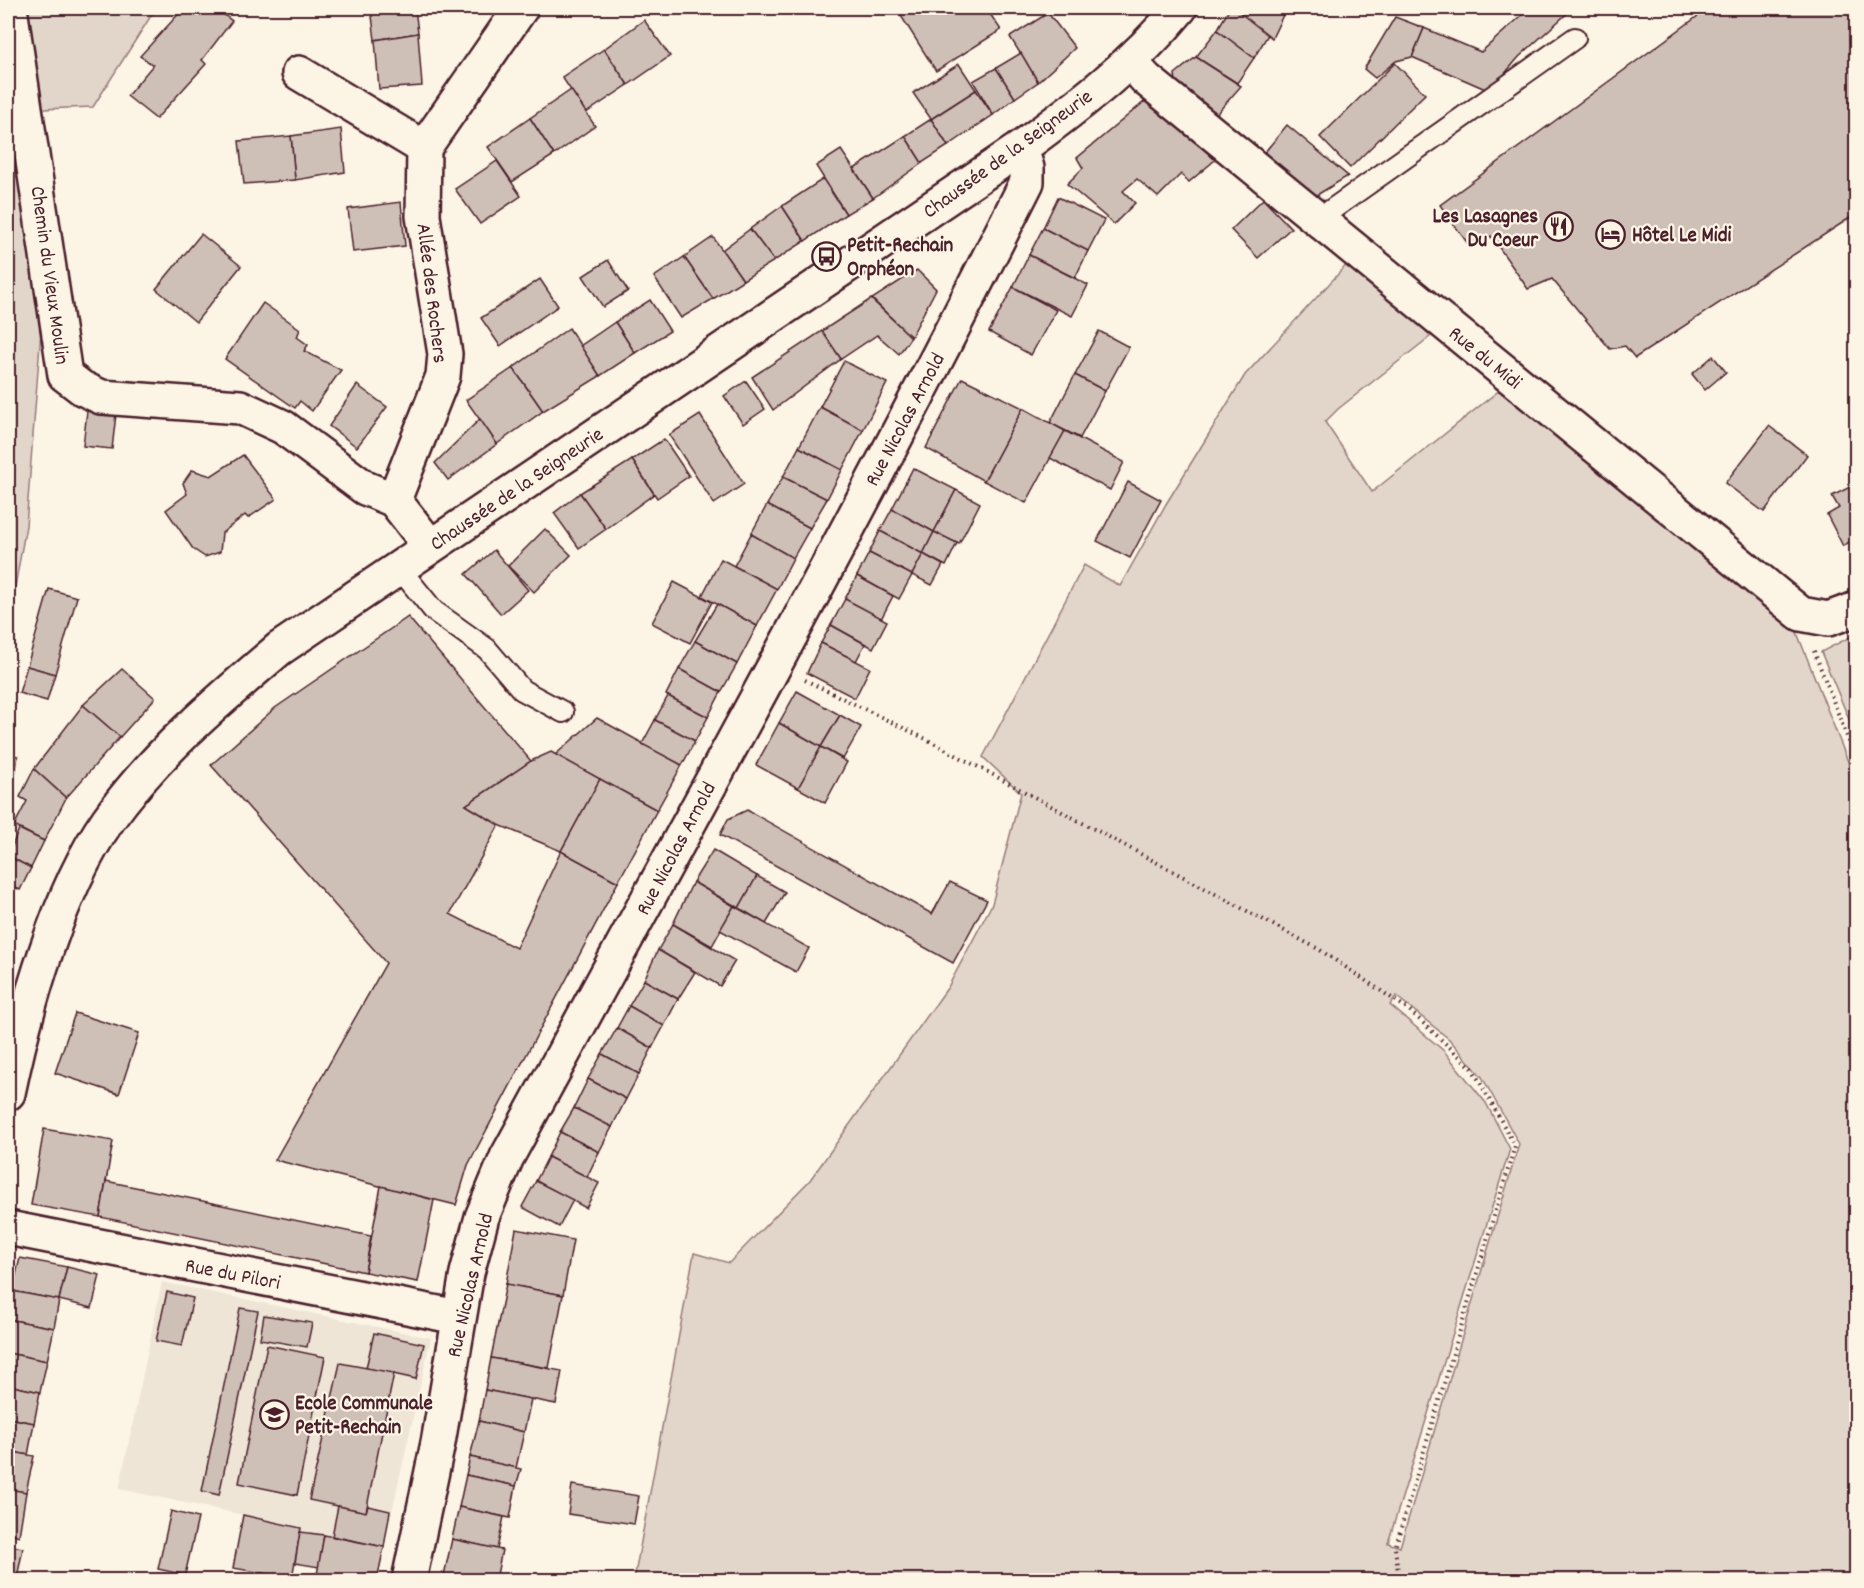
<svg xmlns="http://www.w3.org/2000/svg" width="1864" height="1588" font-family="Dekko,sans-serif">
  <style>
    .built { fill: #eee5d7 }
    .green { fill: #e2d5ca; stroke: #967a7a; stroke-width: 1.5; fill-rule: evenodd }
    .building { fill: #cfc0b7; stroke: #4a1f2b; stroke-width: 1.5 }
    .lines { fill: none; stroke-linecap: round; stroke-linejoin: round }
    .service-casing { stroke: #4a1f2b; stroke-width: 24 }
    .minor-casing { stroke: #4a1f2b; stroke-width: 38 }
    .tertiary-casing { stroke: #4a1f2b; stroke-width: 38 }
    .secondary-casing { stroke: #4a1f2b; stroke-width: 38 }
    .path { stroke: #4a1f2b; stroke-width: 4; stroke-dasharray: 1.5 4.5; stroke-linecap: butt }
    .service { stroke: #fcf5e5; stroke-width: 20 }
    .minor { stroke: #fcf5e5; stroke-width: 33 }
    .tertiary { stroke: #fcf5e5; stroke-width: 33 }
    .secondary { stroke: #fcf5e5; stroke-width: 33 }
    .labels { text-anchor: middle; stroke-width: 4.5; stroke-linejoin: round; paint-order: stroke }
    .street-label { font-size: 21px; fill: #4a1f2b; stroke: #fcf5e5 }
    .poi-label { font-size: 21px; font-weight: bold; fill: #4a1f2b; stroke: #fcf5e5; text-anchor: start }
  </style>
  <rect width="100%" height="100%" fill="#fcf5e5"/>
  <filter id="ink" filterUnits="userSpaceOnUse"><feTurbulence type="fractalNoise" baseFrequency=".0167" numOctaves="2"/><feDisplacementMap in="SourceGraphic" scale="12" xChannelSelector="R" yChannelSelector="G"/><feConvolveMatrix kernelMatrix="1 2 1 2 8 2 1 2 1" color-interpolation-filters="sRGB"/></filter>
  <g filter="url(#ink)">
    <!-- built -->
    <path class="built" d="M162 1282 431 1338 384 1547 300 1532 301 1527 119 1489Z"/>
    <!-- green -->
    <g class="green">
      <path d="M8 8H156L93 107 17 110 45 279 26 526 8 625Z"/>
      <path d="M1352 259 1431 336 1338 409 1325 422 1372 492 1501 389 1790 615 1856 782V1580H634L694 1253 729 1263 810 1180 948 987 992 904 1021 793 983 757 1084 565 1120 586 1166 504 1245 375ZM1396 996 1449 1039 1482 1077 1519 1144 1400 1547 1388 1543 1510 1149 1486 1103 1444 1051 1390 1005Z"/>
      <path d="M1856 634V736L1821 652Z"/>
    </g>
    <!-- building -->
    <g class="building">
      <path d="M184 8H215L232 21 202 60 206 64 156 119 127 96 153 65 140 56Z"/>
      <path d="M371 8H415L418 33 375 40Z"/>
      <path d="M896 8H986L1001 30 936 71Z"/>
      <path d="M1230 8H1234L1269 33 1254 58 1217 30Z"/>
      <path d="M1234 8H1277L1285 11 1272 38Z"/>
      <path d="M1530 8H1573L1519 57 1490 91 1412 57 1424 28 1481 52Z"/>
      <path d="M1709 8H1856V214L1635 358 1625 346 1610 349 1552 279 1528 289 1491 236 1471 248 1440 205Z"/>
      <path d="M1048 13 1075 48 1038 82 1010 37Z"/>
      <path d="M1395 17 1424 28 1412 57 1396 61 1375 78 1364 69Z"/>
      <path d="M644 20 670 56 628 85 604 49Z"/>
      <path d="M1217 30 1254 58 1237 83 1196 57Z"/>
      <path d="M418 33 422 86 379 89 375 40Z"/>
      <path d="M604 49 628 85 586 113 562 77Z"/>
      <path d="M1021 53 1038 82 1015 98 996 68Z"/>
      <path d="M1196 57 1241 86 1212 119 1177 88 1175 74Z"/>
      <path d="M1395 63 1425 94 1350 168 1320 137Z"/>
      <path d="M959 64 976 90 931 119 913 93Z"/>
      <path d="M996 68 1015 98 993 115 973 81Z"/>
      <path d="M571 90 595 126 554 155 530 118Z"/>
      <path d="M976 90 993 115 948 146 931 119Z"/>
      <path d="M1150 97 1215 160 1189 182 1181 174 1158 197 1137 179 1123 191 1135 203 1114 224 1067 184 1083 168 1077 158Z"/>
      <path d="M530 118 554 155 512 182 488 147Z"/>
      <path d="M931 119 948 146 922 163 905 136Z"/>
      <path d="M1287 125 1348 176 1312 198 1260 158Z"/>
      <path d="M341 129 345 172 295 180 291 136Z"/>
      <path d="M291 136 295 180 244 184 239 141Z"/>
      <path d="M905 136 922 163 873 198 854 169Z"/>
      <path d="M841 150 873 198 846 214 816 166Z"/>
      <path d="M497 161 521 196 480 224 455 189Z"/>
      <path d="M823 179 846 214 805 241 782 206Z"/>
      <path d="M1058 197 1104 220 1088 251 1043 228Z"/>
      <path d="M1263 199 1291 228 1258 258 1231 230Z"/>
      <path d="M401 202 405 246 353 252 348 209Z"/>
      <path d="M782 206 805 241 774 261 750 229Z"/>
      <path d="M1043 228 1088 251 1075 278 1029 255Z"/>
      <path d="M750 229 774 261 743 280 722 250Z"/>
      <path d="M201 234 241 266 196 322 156 289Z"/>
      <path d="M713 237 743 280 713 299 684 257Z"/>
      <path d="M1029 255 1088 285 1072 316 1013 287Z"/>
      <path d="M684 257 713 299 681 318 654 277Z"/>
      <path d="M608 260 628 291 603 307 583 276Z"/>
      <path d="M917 270 936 289 911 337 872 299Z"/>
      <path d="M540 279 558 306 500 346 481 318Z"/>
      <path d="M1013 287 1056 310 1031 355 989 332Z"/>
      <path d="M871 299 911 337 899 354 877 335 841 359 822 331Z"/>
      <path d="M650 300 670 331 635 353 615 322Z"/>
      <path d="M263 303 300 329 297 337 308 345 304 351 341 370 312 411 300 401 295 408 225 359Z"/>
      <path d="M615 322 635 353 600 376 580 346Z"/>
      <path d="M569 328 600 376 543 411 513 368Z"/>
      <path d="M822 331 841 359 773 410 752 377Z"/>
      <path d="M1099 331 1129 347 1105 391 1075 375Z"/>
      <path d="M1713 356 1726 372 1705 390 1692 374Z"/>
      <path d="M844 361 887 383 863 430 820 407Z"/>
      <path d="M513 368 543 411 497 444 466 400Z"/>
      <path d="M1075 375 1105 391 1080 438 1050 423Z"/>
      <path d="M962 378 1023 408 984 481 926 448Z"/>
      <path d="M746 381 765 409 743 424 724 396Z"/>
      <path d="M357 385 387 407 357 447 329 426Z"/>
      <path d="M820 407 863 430 842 470 799 447Z"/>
      <path d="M1023 408 1065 431 1026 503 984 481Z"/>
      <path d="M87 411 116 414 112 449 83 446Z"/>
      <path d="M700 415 744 484 714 504 669 435Z"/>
      <path d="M480 419 497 444 448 480 435 463Z"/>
      <path d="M1769 426 1807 455 1764 512 1725 483Z"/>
      <path d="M1065 431 1124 462 1110 490 1050 458Z"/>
      <path d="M664 439 689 476 657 498 632 460Z"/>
      <path d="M799 447 842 470 827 499 783 477Z"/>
      <path d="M243 455 276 499 248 518 245 515 222 533 220 552 205 557 193 549 166 510 187 494 183 483 192 470 211 476Z"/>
      <path d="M632 460 654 494 606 529 580 493Z"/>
      <path d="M913 468 956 490 934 532 892 509Z"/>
      <path d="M783 477 827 499 810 528 767 505Z"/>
      <path d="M1128 482 1161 500 1130 558 1097 541Z"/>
      <path d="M1856 484V538L1843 546 1827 515 1839 508 1832 496Z"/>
      <path d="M956 490 980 503 959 544 934 532Z"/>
      <path d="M580 493 606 529 579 548 554 513Z"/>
      <path d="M767 505 810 528 793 558 751 534Z"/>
      <path d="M892 509 934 532 923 554 880 531Z"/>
      <path d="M545 529 571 555 534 592 508 566Z"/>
      <path d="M880 531 923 554 912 575 869 553Z"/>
      <path d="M934 532 957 543 946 566 923 554Z"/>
      <path d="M751 534 793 558 777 589 734 566Z"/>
      <path d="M494 550 528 590 501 614 466 574Z"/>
      <path d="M869 553 912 575 899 599 857 576Z"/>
      <path d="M923 554 943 565 932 585 912 575Z"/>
      <path d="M721 559 777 589 757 626 702 596Z"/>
      <path d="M857 576 893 596 881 619 845 599Z"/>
      <path d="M674 582 712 602 690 643 652 623Z"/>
      <path d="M49 589 77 597 55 674 27 666Z"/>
      <path d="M845 599 887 621 873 648 831 625Z"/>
      <path d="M717 604 757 626 737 664 695 641Z"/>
      <path d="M408 617 531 761 466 805 499 825 450 914 516 948 561 851 618 882 468 1165 456 1205 275 1160 386 963 211 765 275 708Z"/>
      <path d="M831 625 865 644 856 661 821 643Z"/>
      <path d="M695 641 737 664 721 692 679 669Z"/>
      <path d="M821 643 870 668 855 698 807 673Z"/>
      <path d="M27 666 55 674 47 701 19 693Z"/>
      <path d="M122 669 155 698 120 737 83 705Z"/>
      <path d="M679 669 721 692 708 717 666 695Z"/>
      <path d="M797 691 840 715 821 747 779 723Z"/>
      <path d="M668 696 708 717 695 741 655 720Z"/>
      <path d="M83 705 120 737 66 798 34 769Z"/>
      <path d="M840 715 861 727 843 759 821 747Z"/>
      <path d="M597 718 682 765 657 810 555 755Z"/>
      <path d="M655 720 695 741 682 765 642 744Z"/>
      <path d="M779 723 821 747 798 788 756 765Z"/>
      <path d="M821 747 847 762 825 803 798 788Z"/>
      <path d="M551 752 600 779 561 851 499 825 466 805 531 761Z"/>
      <path d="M8 754 18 756 13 788 8 787Z"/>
      <path d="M34 769 66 798 44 841 14 826 27 801 20 797Z"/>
      <path d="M600 779 657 810 618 882 561 851Z"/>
      <path d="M747 810 932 914 950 882 987 900 953 963 720 835 728 819Z"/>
      <path d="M19 829 44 841 31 868 8 856Z"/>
      <path d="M713 850 757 876 739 908 693 882Z"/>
      <path d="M8 856 31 868 20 890 8 884Z"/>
      <path d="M757 876 785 892 766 924 739 908Z"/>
      <path d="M693 882 734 906 712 946 673 924Z"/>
      <path d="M734 906 809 948 796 972 720 930Z"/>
      <path d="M673 924 735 961 720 986 658 950Z"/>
      <path d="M658 950 695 972 678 999 644 980Z"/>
      <path d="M644 980 678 999 664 1026 629 1006Z"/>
      <path d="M629 1006 664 1026 652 1048 617 1028Z"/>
      <path d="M75 1013 139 1033 119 1094 55 1073Z"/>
      <path d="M617 1028 652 1048 639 1074 602 1054Z"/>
      <path d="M602 1054 639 1074 626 1099 588 1079Z"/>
      <path d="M588 1079 626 1099 612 1127 574 1108Z"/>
      <path d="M574 1108 612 1127 599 1152 560 1132Z"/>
      <path d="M44 1129 113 1141 100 1217 31 1205Z"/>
      <path d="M560 1132 599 1152 587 1177 548 1157Z"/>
      <path d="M548 1157 599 1183 586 1208 536 1181Z"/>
      <path d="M106 1181 371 1236 365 1272 100 1217Z"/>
      <path d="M536 1181 573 1200 559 1227 522 1207Z"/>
      <path d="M381 1186 434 1200 418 1282 365 1272Z"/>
      <path d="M516 1229 573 1240 563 1295 506 1284Z"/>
      <path d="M20 1258 67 1267 59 1300 12 1291Z"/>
      <path d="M67 1267 100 1275 92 1308 59 1300Z"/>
      <path d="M506 1284 563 1295 549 1368 491 1358Z"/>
      <path d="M12 1291 59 1300 54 1328 8 1319Z"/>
      <path d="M167 1292 193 1298 182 1346 156 1341Z"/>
      <path d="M240 1308 258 1311 219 1495 202 1491Z"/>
      <path d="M264 1315 312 1323 307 1347 260 1339Z"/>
      <path d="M8 1319 54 1328 47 1361 8 1353Z"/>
      <path d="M374 1333 424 1344 416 1379 366 1368Z"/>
      <path d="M267 1345 325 1357 297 1495 239 1483Z"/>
      <path d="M8 1353 47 1361 40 1392 8 1385Z"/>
      <path d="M491 1358 562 1371 556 1404 485 1390Z"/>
      <path d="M340 1363 394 1373 366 1512 309 1500Z"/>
      <path d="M8 1385 40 1392 34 1423 8 1418Z"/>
      <path d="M485 1390 531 1399 524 1432 479 1421Z"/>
      <path d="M8 1418 34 1423 28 1455 8 1451Z"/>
      <path d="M479 1421 524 1432 516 1468 470 1457Z"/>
      <path d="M8 1451 34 1456 26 1492 8 1489Z"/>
      <path d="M470 1457 521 1469 516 1486 466 1475Z"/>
      <path d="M466 1475 516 1486 510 1518 459 1507Z"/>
      <path d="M572 1485 639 1496 634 1524 568 1514Z"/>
      <path d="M8 1489 26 1492 19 1536 8 1532Z"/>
      <path d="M338 1506 366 1512 368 1506 390 1511 384 1547 332 1536Z"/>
      <path d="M459 1507 504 1517 497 1549 452 1539Z"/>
      <path d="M171 1511 198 1518 185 1575 158 1569Z"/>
      <path d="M243 1515 301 1528 292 1578 233 1568Z"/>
      <path d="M300 1532 324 1535 319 1567 295 1563Z"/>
      <path d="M324 1535 384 1547 377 1580H316Z"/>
      <path d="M452 1539 502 1550 496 1580H443Z"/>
      <path d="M8 1545 23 1548 17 1578 8 1576Z"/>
    </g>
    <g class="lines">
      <defs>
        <g id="service">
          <path d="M1317 220 1575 38"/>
          <path d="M399 568 434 611 487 649 522 690 563 712"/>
        </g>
        <g id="minor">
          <path d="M10 8 65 375 82 388 101 397 240 407 283 427 365 488 394 500 430 546"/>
          <path d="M1130 61 1146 79 1801 614 1828 619 1856 609"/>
          <path d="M299 73 424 148"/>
          <path d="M394 500 443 376 445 354 423 216 424 148 521 8"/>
          <path d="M8 1228 458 1317"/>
        </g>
        <path id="tertiary" d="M409 1580 438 1443 467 1273 482 1217 507 1157C683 834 862 511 1027 182V168L1021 148"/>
        <path id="secondary" d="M8 1093C26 1007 58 892 108 820 154 755 219 700 279 649L1021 148C1078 106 1135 63 1180 8"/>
      </defs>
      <!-- service casing -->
      <use href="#service" class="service-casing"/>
      <!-- minor casing -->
      <use href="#minor" class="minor-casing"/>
      <!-- tertiary casing -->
      <use href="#tertiary" class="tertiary-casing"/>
      <!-- secondary casing -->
      <use href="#secondary" class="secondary-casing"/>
      <!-- path -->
      <g class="path">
        <path d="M1814 651 1856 760"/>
        <path d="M805 680 926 739 1320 950 1408 1009 1472 1068 1515 1146 1395 1548 1399 1580"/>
      </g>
      <!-- service -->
      <use href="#service" class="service"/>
      <!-- minor -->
      <use href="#minor" class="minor"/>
      <!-- tertiary -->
      <use href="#tertiary" class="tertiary"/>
      <!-- secondary -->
      <use href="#secondary" class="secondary"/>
    </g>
  </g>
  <!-- icons -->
  <defs>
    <symbol id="restaurant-ring" viewBox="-11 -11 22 22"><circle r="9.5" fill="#fcf5e5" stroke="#4a1f2b" stroke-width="1.5"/><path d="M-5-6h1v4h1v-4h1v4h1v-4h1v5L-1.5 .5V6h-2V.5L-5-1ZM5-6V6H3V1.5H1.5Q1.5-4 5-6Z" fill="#4a1f2b"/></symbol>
    <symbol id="hotel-ring" viewBox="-11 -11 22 22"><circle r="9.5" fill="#fcf5e5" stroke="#4a1f2b" stroke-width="1.5"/><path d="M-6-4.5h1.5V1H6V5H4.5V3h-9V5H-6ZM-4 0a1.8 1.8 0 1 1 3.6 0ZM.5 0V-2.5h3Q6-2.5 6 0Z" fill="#4a1f2b"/></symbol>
    <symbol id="bus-ring" viewBox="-11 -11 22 22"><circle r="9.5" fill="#fcf5e5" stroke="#4a1f2b" stroke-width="1.5"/><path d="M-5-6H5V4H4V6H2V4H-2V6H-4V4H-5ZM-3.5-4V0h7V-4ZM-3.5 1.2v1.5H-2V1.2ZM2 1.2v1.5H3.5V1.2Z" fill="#4a1f2b"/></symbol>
    <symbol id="school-ring" viewBox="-11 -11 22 22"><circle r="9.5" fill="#fcf5e5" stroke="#4a1f2b" stroke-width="1.5"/><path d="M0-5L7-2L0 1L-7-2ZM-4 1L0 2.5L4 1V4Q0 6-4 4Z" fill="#4a1f2b"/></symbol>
  </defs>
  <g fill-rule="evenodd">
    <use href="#restaurant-ring" x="1542" y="210" width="33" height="33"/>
    <use href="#hotel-ring" x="1594" y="218" width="33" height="33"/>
    <use href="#bus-ring" x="810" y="240" width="33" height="33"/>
    <use href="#school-ring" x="258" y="1398" width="33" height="33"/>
  </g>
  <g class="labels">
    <!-- street labels -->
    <g class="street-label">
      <text transform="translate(1007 153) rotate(-36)" y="7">Chaussée de la Seigneurie</text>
      <text transform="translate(51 275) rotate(82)" y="7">Chemin du Vieux Moulin</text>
      <text transform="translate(433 293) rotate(83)" y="7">Allée des Rochers</text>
      <text transform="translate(1486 357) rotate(39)" y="7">Rue du Midi</text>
      <text transform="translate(904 419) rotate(-62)" y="7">Rue Nicolas Arnold</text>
      <text transform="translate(516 488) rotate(-34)" y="7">Chaussée de la Seigneurie</text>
      <text transform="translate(675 848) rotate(-62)" y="7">Rue Nicolas Arnold</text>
      <text transform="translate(233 1273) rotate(11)" y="7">Rue du Pilori</text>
      <text transform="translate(469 1285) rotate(-77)" y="7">Rue Nicolas Arnold</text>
    </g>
    <!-- poi labels -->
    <g class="poi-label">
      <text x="1538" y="222" text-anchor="end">Les Lasagnes<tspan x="1538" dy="24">Du Coeur</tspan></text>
      <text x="1632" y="241">Hôtel Le Midi</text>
      <text x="847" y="251">Petit-Rechain<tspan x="847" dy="24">Orphéon</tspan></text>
      <text x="295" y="1409">Ecole Communale<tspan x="295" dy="24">Petit-Rechain</tspan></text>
    </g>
  </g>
  <!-- margin -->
  <rect width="1864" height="1588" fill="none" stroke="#fcf5e5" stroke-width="30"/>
  <rect x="15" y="15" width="1834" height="1558" fill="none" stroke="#4a1f2b" stroke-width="2" filter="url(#ink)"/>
</svg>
